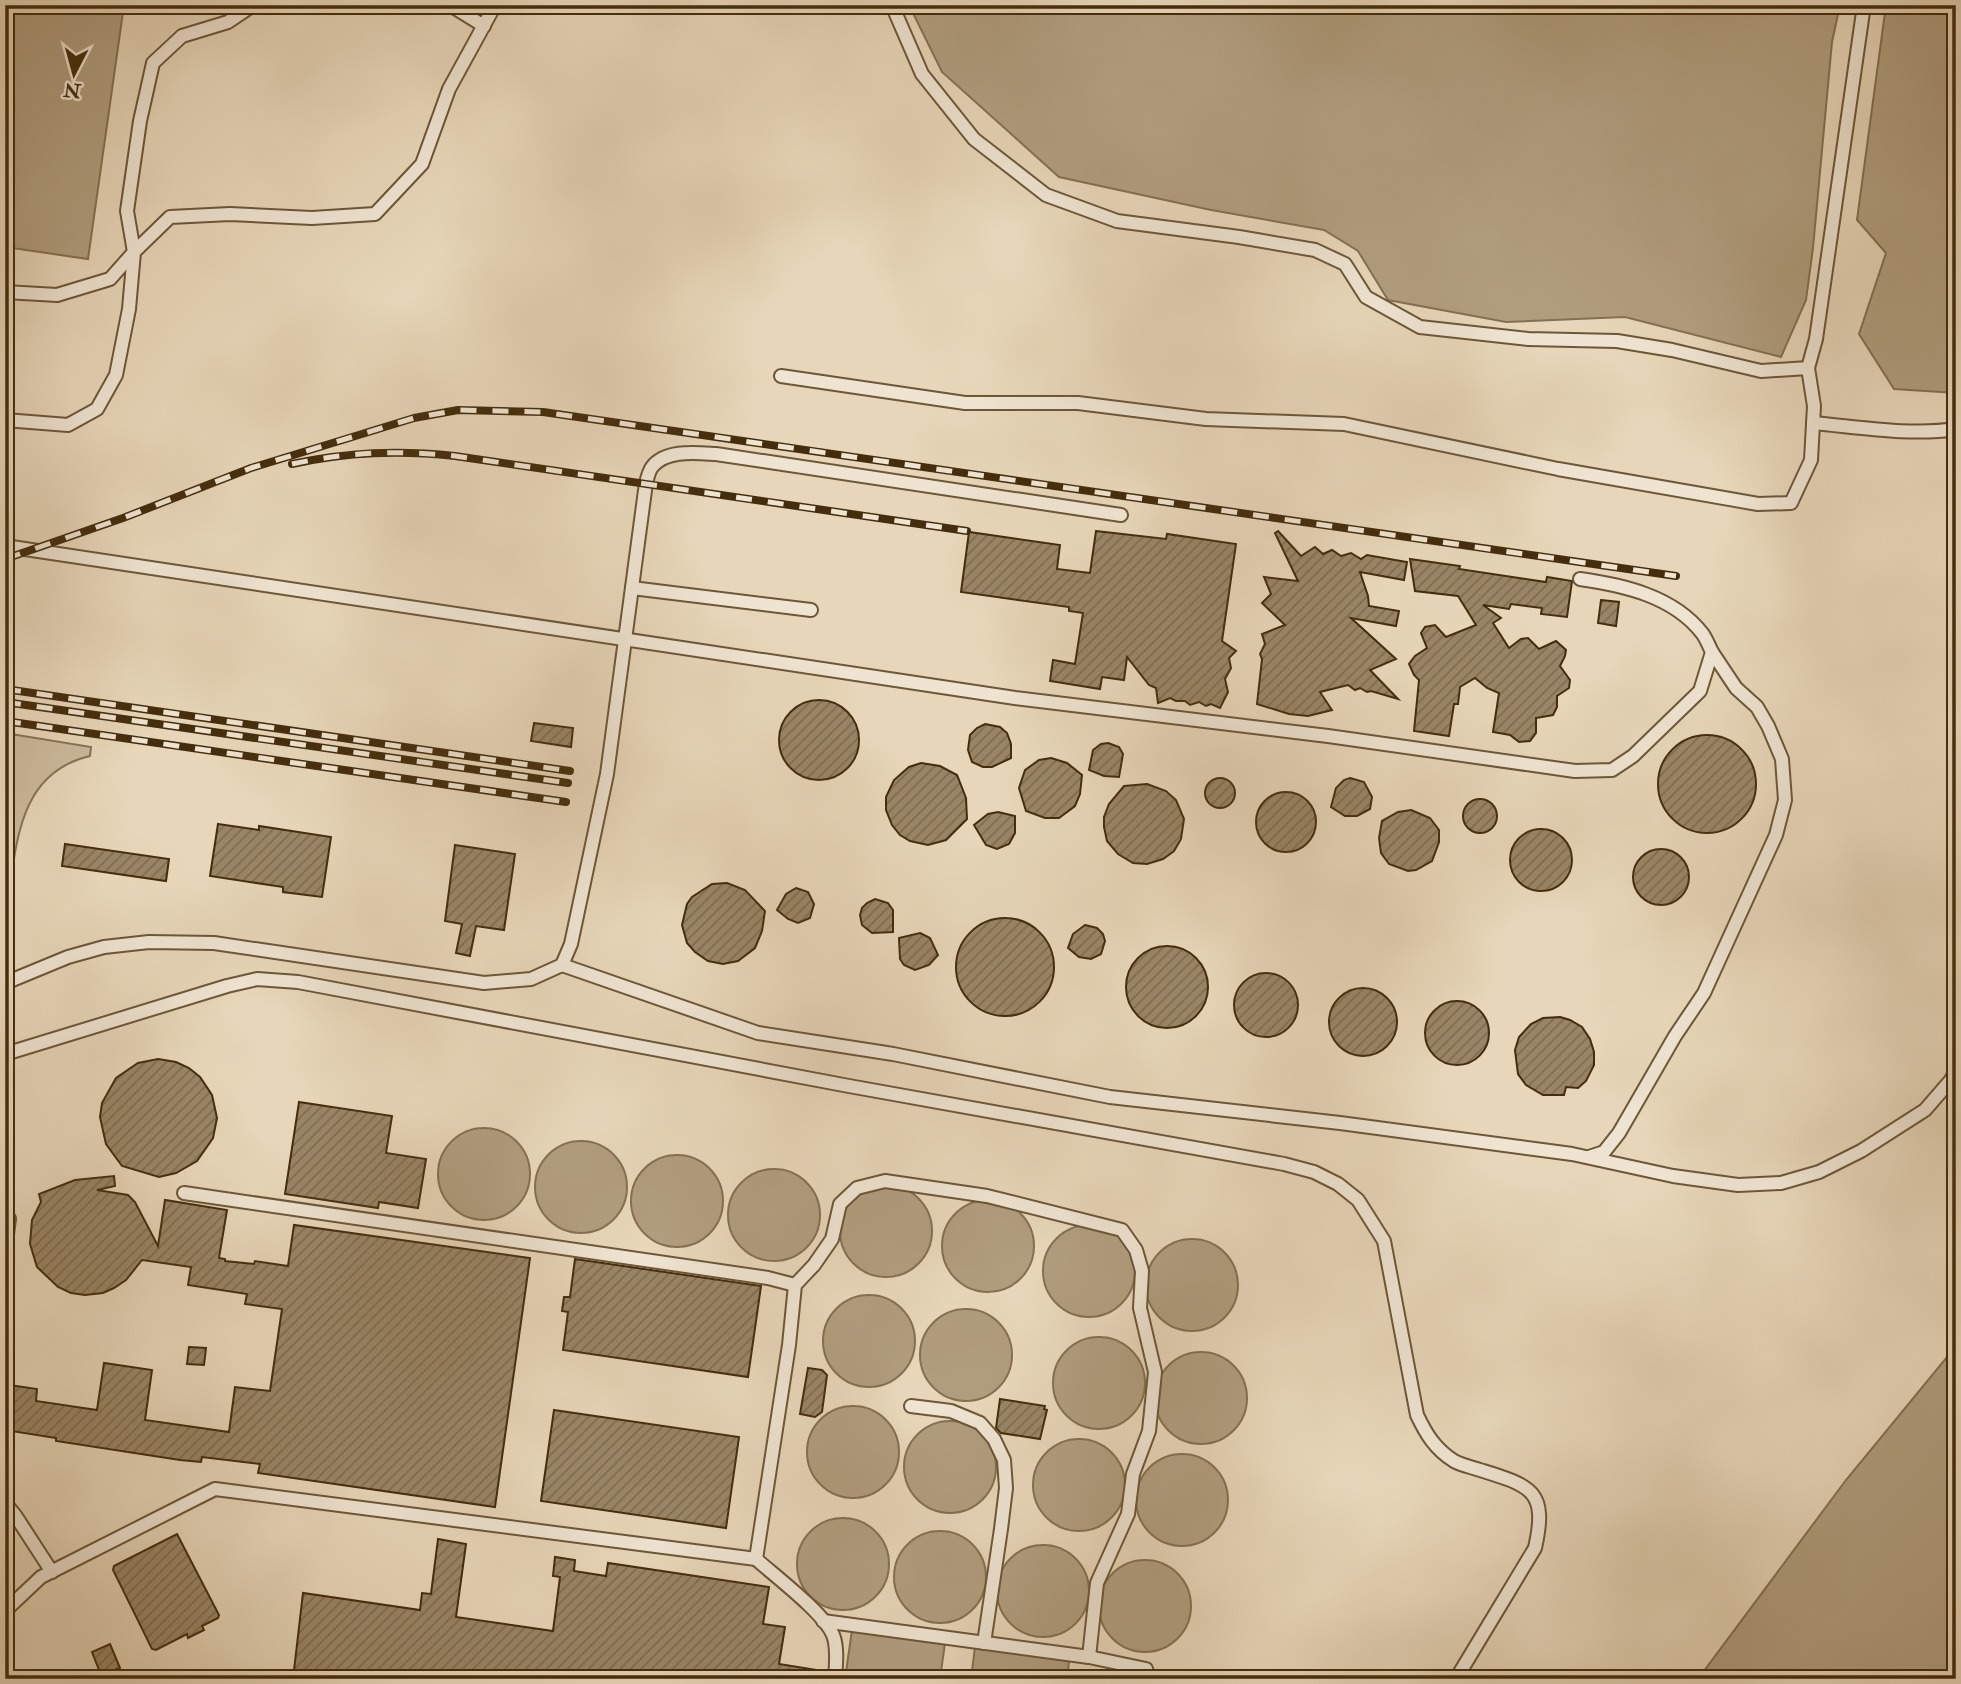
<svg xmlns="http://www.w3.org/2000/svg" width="1961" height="1684" font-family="'IM FELL Double Pica',serif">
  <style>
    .green { fill: #cbb99c; stroke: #887354; stroke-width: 2 }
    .water { fill: #b09d7e; stroke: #857050; stroke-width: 2 }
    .building { fill: url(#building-hatch); stroke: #442d0c; stroke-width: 2 }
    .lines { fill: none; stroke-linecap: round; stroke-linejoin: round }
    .lane-casing { stroke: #6d5737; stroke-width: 16 }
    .lane { stroke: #efe4d2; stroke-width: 12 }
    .rail-casing { stroke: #442d0c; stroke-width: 8 }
    .rail { stroke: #efe4d2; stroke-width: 5; stroke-dasharray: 16; stroke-linecap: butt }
  </style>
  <defs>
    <pattern id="building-hatch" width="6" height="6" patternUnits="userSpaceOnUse" patternTransform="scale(1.75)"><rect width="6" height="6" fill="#998566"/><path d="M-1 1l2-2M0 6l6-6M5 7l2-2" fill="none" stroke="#7e6d52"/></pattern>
  </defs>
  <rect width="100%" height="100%" fill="#e7d6b9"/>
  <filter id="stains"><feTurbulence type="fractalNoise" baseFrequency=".00286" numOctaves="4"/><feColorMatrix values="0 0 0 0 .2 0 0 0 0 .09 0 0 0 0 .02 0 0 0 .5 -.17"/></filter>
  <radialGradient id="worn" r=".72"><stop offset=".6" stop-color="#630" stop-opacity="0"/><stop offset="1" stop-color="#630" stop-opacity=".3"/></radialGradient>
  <!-- green -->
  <path class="green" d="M5 733 91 747 90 756C13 774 17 854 5 916Z"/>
  <!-- water -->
  <g class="water">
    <path d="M5 5H132L123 12 88 259 5 247Z"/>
    <path d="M909 5H1840L1832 42 1813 248 1806 300 1781 357 1625 317 1506 322 1388 300 1358 251 1324 230 1211 210 1059 177 942 72Z"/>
    <path d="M1886 5H1956V393L1894 389 1859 334 1886 253 1857 220Z"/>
    <circle cx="484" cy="1174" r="46"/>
    <circle cx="581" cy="1187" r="46"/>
    <circle cx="677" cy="1201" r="46"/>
    <circle cx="774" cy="1215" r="46"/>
    <circle cx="886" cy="1231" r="46"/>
    <circle cx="988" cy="1246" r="46"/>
    <circle cx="1089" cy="1271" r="46"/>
    <circle cx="1192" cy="1285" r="46"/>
    <circle cx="869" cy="1341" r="46"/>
    <circle cx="966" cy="1355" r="46"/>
    <circle cx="1099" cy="1383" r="46"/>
    <path d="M1956 1346V1679H1698L1846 1480Z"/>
    <circle cx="1201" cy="1398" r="46"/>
    <circle cx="853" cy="1452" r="46"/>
    <circle cx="950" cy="1467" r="46"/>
    <circle cx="1079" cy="1485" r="46"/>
    <circle cx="1182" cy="1500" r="46"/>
    <circle cx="843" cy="1564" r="46"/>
    <circle cx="940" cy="1577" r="46"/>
    <circle cx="1043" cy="1591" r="46"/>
    <circle cx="1145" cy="1606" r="46"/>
    <path d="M852 1630 945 1643 940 1679H845Z"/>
    <path d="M975 1647 1069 1661 1067 1679H971Z"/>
  </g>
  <!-- building -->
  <g class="building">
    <path d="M1096 531 1166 539 1167 534 1236 544 1222 641 1236 651 1229 658 1231 668 1225 679 1228 692 1220 708 1211 704 1206 706 1199 702 1190 705 1185 701H1176L1170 698 1158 703 1156 688 1149 685 1127 657 1124 680 1102 677 1100 689 1050 681 1053 660 1075 664 1083 613 1069 611V607L961 592 969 532 1060 545 1057 569 1090 573Z"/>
    <path d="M1278 531 1301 556 1315 547 1323 554 1332 550 1341 556 1351 553 1361 559 1367 555 1407 562 1404 580 1360 572 1368 596 1369 606 1399 611 1396 626 1351 618 1396 659 1370 670 1398 699 1371 691 1367 692 1360 688 1355 690 1348 685 1320 692 1332 710 1308 716 1289 714 1257 704 1262 659 1260 654 1265 644 1262 634 1285 625 1262 603 1271 594 1264 577 1298 581 1275 533Z"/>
    <path d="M1410 559 1460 566 1459 569 1519 578 1546 582 1547 577 1572 581 1567 617 1541 614 1542 608 1511 604 1509 609 1483 605 1501 618 1493 623 1509 648 1521 639 1528 638 1539 649 1556 641 1566 650 1565 656 1560 666 1570 680 1569 688 1557 696V707L1553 715 1536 718V733L1530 741 1519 742 1510 735 1493 732 1499 693 1487 688 1475 678 1460 687 1458 704H1454L1449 736 1414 731 1419 680 1414 675 1409 664 1415 656 1427 648 1421 633 1425 627 1435 625 1446 637 1476 625 1458 596 1415 591Z"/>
    <path d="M1601 600 1619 602 1616 626 1598 623Z"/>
    <circle cx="819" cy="740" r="40"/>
    <path d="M534 723 573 728 571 747 531 741Z"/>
    <path d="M985 724 1000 727 1007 733 1011 744V758L992 767H983L972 762 968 750 970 735 977 728Z"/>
    <circle cx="1707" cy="784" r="49"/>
    <path d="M1108 743 1119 747 1123 754 1119 777 1104 776 1089 770 1093 750 1101 744Z"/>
    <path d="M1051 758 1067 763 1082 775 1080 794 1075 806 1059 818H1045L1026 811 1019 788 1025 770 1039 760Z"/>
    <path d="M921 763 940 766 957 775 966 798 967 819 946 840 928 845 910 841 900 835 892 825 886 810V797L894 780 909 767Z"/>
    <path d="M1350 778 1364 782 1372 797 1370 809 1357 816H1345L1331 807 1336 788 1344 780Z"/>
    <circle cx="1220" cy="793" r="15"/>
    <path d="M1147 784 1166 791 1176 800 1184 819 1181 839 1174 851 1163 859 1147 864 1133 863 1118 854 1107 841 1104 827V817L1109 804 1124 786Z"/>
    <circle cx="1286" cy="822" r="30"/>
    <circle cx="1480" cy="816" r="17"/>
    <path d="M1411 810 1430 818 1439 830V842L1432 861 1416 870 1408 871 1389 864 1381 853 1379 838 1382 821 1398 812Z"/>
    <path d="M998 812 1015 816V833L1009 844 997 849 986 845 974 825 988 814Z"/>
    <path d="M218 824 259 830V826L331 837 322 897 283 892V887L210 876Z"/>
    <circle cx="1541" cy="860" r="31"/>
    <path d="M65 844 169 859 166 881 62 866Z"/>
    <path d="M455 845 515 854 504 930 476 926 470 956 456 953 462 924 445 921Z"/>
    <circle cx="1661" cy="877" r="28"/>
    <path d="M727 883 745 890 765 911 762 931 755 948 738 961 723 964 708 961 695 952 687 943 682 925 687 904 692 897 712 884Z"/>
    <path d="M796 888 808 892 814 904 810 918 798 923 788 919 777 910 786 894Z"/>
    <path d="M875 899 888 903 893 910V932L872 933 862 925 860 915 862 908 867 903Z"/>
    <circle cx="1005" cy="967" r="49"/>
    <path d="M1085 925 1097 928 1103 934 1105 941 1101 954 1091 959 1079 957 1068 948 1073 934Z"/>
    <path d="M920 933 930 938 938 955 929 965 915 970 904 965 900 959 899 938Z"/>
    <circle cx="1167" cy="987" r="41"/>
    <circle cx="1266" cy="1005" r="32"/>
    <circle cx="1363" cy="1022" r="34"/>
    <circle cx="1457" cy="1033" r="32"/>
    <path d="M1560 1017 1570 1020 1582 1027 1590 1039 1594 1052V1065L1586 1081 1578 1088 1566 1087 1564 1095H1543L1526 1085 1518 1074 1515 1050 1519 1037 1531 1024 1543 1018Z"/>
    <path d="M158 1059 176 1062 189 1068 200 1077 212 1095 217 1118 213 1138 197 1161 176 1173 159 1177 122 1166 106 1144 100 1117 102 1103 116 1078 138 1063Z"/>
    <path d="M299 1102 392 1116 386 1153 426 1159 418 1208 379 1202 378 1208 285 1194Z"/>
    <path d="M114 1176 115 1186 97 1190 128 1195 135 1202 158 1246 165 1200 227 1210 219 1258 225 1259V1261L254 1264 255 1261 288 1266 294 1225 530 1258 495 1507 258 1473 260 1464 202 1457 201 1462 180 1460 56 1441V1438L5 1430 9 1385 37 1389 36 1401 97 1410 104 1363 152 1370 145 1420 229 1432 235 1387 270 1391 282 1309 245 1304 247 1294 188 1285 191 1267 142 1260 126 1280 114 1288 103 1293 85 1295 71 1293 58 1287 37 1267 30 1244 32 1220 41 1202 39 1194 75 1180Z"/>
    <path d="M575 1259 761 1286 748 1377 563 1350 568 1312 562 1311 564 1297H570Z"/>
    <path d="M189 1347 206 1348 204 1365 187 1364Z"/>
    <path d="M808 1368 822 1370 827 1375 822 1412 815 1417 800 1414Z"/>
    <path d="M1000 1399 1045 1406 1044 1409 1047 1410 1040 1439 1001 1433 996 1428Z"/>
    <path d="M554 1410 739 1437 726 1528 541 1501Z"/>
    <path d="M177 1534 219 1615 218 1618 202 1626 204 1630 188 1638 187 1634 156 1650 152 1649 113 1570 114 1566Z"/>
    <path d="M438 1539 466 1544 456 1617 553 1631 560 1577 553 1576 555 1557 575 1560 574 1571 606 1576 608 1563 769 1587 763 1624 785 1627 779 1664 817 1670 816 1679H293L303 1593 420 1610 422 1593 431 1594Z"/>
    <path d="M110 1644 120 1668 101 1675 92 1652Z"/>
  </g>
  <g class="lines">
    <defs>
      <g id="lane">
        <path d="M450 5 484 26"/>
        <path d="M892 5 922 74 974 139 1046 195 1117 221 1239 237 1315 250 1345 264 1366 297 1420 327 1528 339 1617 341 1672 350 1761 371 1808 368 1816 339 1864 5"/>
        <path d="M5 292 57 295 110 279 134 252 127 211 140 121 153 63 182 36 228 22 253 5"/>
        <path d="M781 376 965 403H1078L1206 419 1344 424 1558 469 1758 504 1791 503 1811 460 1814 406 1808 368"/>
        <path d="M5 420 68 425 97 409 116 375 129 309 134 252 170 217 230 214 312 218 375 214 422 164 449 89 495 5"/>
        <path d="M1813 423C1859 427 1910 436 1956 429"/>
        <path d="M5 546 1015 698 1328 736 1575 771 1612 770 1633 756 1700 691 1712 652C1709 646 1706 638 1702 633 1673 596 1623 585 1580 579"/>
        <path d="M632 588 811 610"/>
        <path d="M562 965 758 1033 893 1054 1110 1097 1340 1123 1572 1154 1673 1176 1738 1185 1781 1183 1819 1172 1861 1151 1925 1110 1951 1080 1956 1070"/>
        <path d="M5 983 68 957 104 947 149 942 214 943 484 983 531 979 562 965 571 944 607 774 646 483C647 479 649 471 652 467 666 449 697 453 716 454L1121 515"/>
        <path d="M5 1054 227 986 257 979 298 982 849 1086 1284 1164 1314 1172 1338 1184 1358 1200 1384 1241 1417 1415C1426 1434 1435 1449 1454 1461 1461 1465 1471 1467 1480 1470 1531 1486 1548 1490 1535 1548L1456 1679"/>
        <path d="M1589 1157 1604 1152 1619 1133 1675 1036 1704 993 1776 835 1785 800 1782 759 1768 726 1757 707 1736 688 1712 652"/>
        <path d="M184 1193 768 1278 795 1285"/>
        <path d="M5 1217 9 1219 5 1249"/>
        <path d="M911 1406 951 1411 980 1423 994 1439 1004 1460 1006 1488 1001 1529 984 1643"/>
        <path d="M5 1503 15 1515 52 1572"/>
        <path d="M756 1559C775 1576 824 1613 833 1635 838 1647 836 1666 835 1679"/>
        <path d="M5 1611 41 1577 215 1489 756 1559 789 1345 795 1285 814 1265 832 1239 840 1204 857 1188 885 1181 987 1196 1122 1230 1136 1250 1142 1271 1140 1308 1155 1372 1149 1431 1133 1474 1128 1514 1097 1583 1089 1657 1146 1669 1149 1679"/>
        <path d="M823 1621 1089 1657"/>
      </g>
    </defs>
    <!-- lane casing -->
    <use href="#lane" class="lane-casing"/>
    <!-- lane -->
    <use href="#lane" class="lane"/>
    <defs>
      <g id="rail">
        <path d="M292 464C348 452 398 450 455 456L967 531"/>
        <path d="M5 559 123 518 251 468 414 418 458 410 543 412 1676 576"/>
        <path d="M5 689 570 771"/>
        <path d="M5 702 568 783"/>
        <path d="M5 721 566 802"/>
      </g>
    </defs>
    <!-- rail casing -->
    <use href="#rail" class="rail-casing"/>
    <!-- rail -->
    <use href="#rail" class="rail"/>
  </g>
  <!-- margin -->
  <rect width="1961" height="1684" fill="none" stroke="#e7d6b9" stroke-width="28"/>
  <rect x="7" y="7" width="1947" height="1670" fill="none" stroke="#442d0c" stroke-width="3.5"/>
  <rect x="14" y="14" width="1933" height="1656" fill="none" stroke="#442d0c" stroke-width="2"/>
  <!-- north arrow -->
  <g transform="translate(74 74) rotate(186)" stroke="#efe4d2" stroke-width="5" paint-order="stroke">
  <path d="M0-5L12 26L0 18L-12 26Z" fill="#442d0c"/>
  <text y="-10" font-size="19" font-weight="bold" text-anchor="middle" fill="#442d0c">N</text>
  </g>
  <rect width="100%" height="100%" filter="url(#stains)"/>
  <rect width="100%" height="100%" fill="url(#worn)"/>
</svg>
